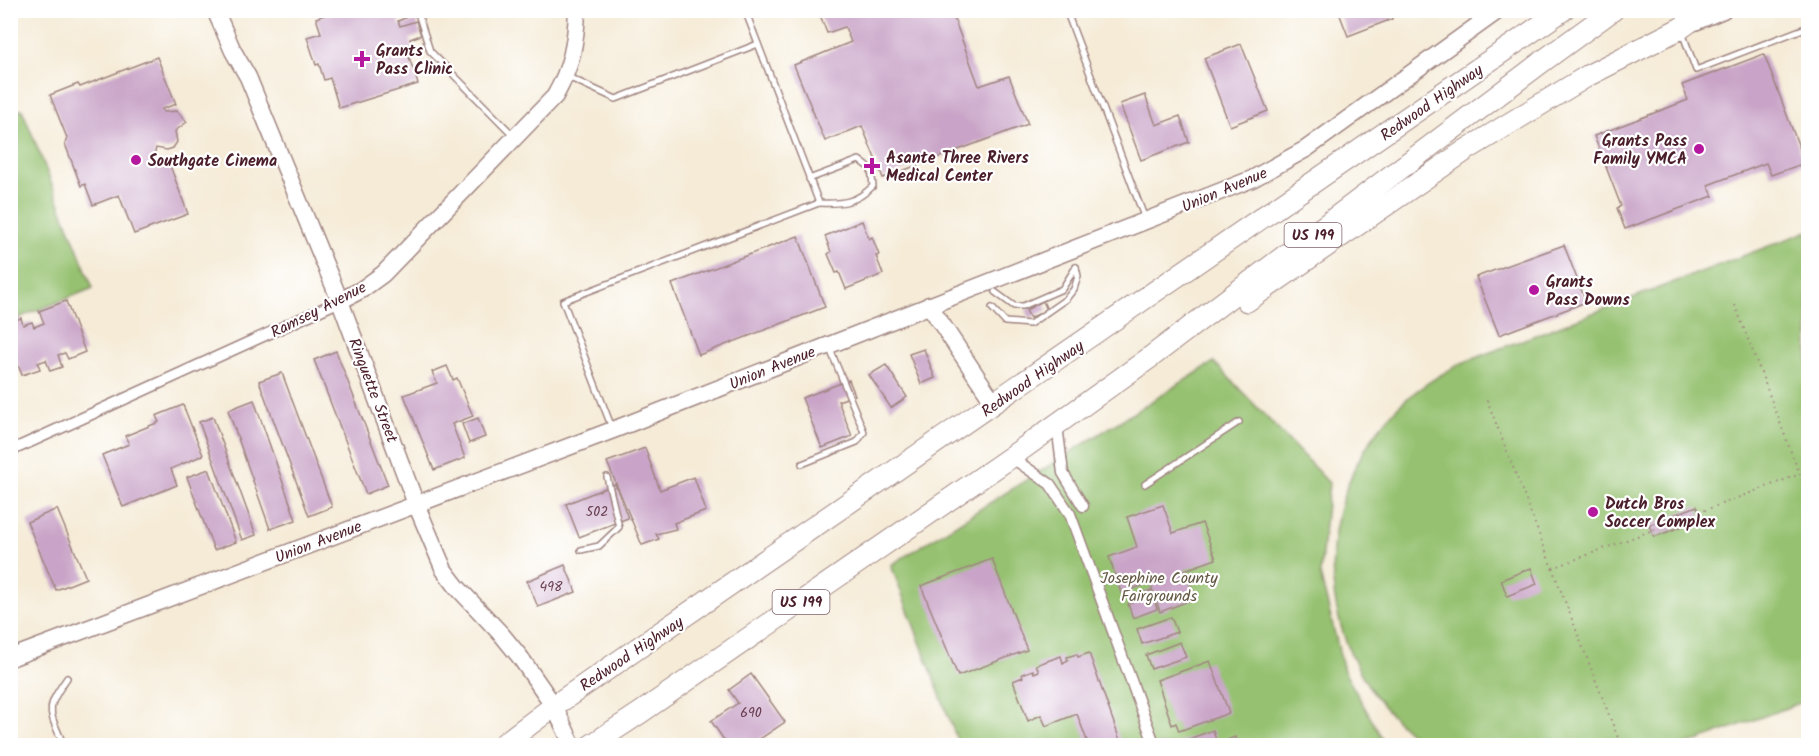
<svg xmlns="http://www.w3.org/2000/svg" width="1819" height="756" font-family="Kalam,sans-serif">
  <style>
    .green { fill: #95c16f; stroke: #70704d; stroke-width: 1.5 }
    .building { fill: #c9a4c8 }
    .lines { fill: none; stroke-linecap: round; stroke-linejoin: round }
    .lane-casing { stroke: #a08581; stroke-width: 8 }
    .street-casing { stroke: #a08581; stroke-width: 13 }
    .secondary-casing { stroke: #a08581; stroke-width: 19 }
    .highway-casing { stroke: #a08581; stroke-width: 23 }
    .path { stroke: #a08581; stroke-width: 2; stroke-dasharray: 1.5 4.5; stroke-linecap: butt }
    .lane { stroke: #fff; stroke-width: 5 }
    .street { stroke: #fff; stroke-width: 10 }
    .secondary { stroke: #fff; stroke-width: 16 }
    .highway { stroke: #fff; stroke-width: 21 }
    .poi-dot { fill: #b5179e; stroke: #fff; stroke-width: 2 }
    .labels { text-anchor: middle; stroke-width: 4.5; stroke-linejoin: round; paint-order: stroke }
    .number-label { font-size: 14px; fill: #6a4052 }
    .shield { fill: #fff; stroke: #80626b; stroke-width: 1.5 }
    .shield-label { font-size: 15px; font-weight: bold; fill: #4a1f2b }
    .poi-label { font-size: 16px; font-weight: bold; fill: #4a1f2b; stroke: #fff; text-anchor: start }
    .street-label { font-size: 16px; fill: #4a1f2b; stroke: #fff }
    .park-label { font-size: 16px; fill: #645843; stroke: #fff }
  </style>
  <rect width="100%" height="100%" fill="#fff"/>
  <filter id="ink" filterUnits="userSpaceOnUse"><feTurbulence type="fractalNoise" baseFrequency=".0167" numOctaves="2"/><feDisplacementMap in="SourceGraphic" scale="12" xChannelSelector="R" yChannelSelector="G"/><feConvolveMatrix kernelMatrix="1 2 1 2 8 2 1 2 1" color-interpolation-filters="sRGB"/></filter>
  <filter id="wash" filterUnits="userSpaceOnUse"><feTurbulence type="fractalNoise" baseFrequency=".008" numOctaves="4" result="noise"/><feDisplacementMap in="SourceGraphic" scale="24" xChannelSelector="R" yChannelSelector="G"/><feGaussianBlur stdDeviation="1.35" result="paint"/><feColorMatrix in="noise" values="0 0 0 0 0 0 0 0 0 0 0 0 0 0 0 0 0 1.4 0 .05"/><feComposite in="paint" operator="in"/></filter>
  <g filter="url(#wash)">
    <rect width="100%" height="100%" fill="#f5ebd7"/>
    <!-- green -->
    <g class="green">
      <path d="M22 109 93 288 11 321V113Z"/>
      <path d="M1808 231V700L1686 745 1427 746C1314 666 1301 510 1395 410 1414 390 1438 376 1462 363Z"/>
      <path d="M1214 362 1329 483 1320 574 1344 671 1386 745H959L891 565Z"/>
    </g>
    <g id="blocks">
      <!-- building -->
      <g class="building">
        <path d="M339 10H402L405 18 398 21 400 26 416 21 421 35 410 39 414 52 408 54 418 84 339 108 330 78 324 80 319 64 316 65 307 37 321 33 316 18Z"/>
        <path d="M818 10H951L979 86 1009 76 1028 124 883 178 862 126 825 141 794 65 851 42 845 27 827 33Z"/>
        <path d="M1338 10H1389L1392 19 1348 36Z"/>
        <path d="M1241 44 1268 111 1230 126 1204 58Z"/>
        <path d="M1764 54 1805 163 1771 175 1766 163 1708 185 1713 196 1625 229 1617 208 1621 206 1594 136 1688 100 1682 85Z"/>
        <path d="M157 57 176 104 162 109 163 112 177 111 187 122 175 131 177 142 173 148 167 150 156 148 154 156 157 164 168 160 188 214 134 234 119 195 93 205 85 184 81 186 65 144 67 138 50 95 78 84 80 87Z"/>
        <path d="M1145 95 1156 125 1180 116 1189 142 1141 160 1120 104Z"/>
        <path d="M862 221 869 239 872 237 879 255 876 256 883 274 846 289 839 272 836 273 828 254 831 252 825 236Z"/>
        <path d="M798 236 825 307 699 355 672 284Z"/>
        <path d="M1564 245 1586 302 1499 335 1476 277Z"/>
        <path d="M66 301 85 352 68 359 65 353 58 355 62 367 50 371 46 360 38 363 40 369 22 375 10 344V322L21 318 23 325 32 322 34 327 44 323 39 311Z"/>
        <path d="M1043 301 1047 310 1030 318 1026 310Z"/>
        <path d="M924 349 935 378 921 384 909 354Z"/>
        <path d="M336 351 388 485 366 494 314 360Z"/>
        <path d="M886 365 907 397 891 408 869 375Z"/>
        <path d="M447 366 453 380 457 378 473 416 452 424 465 458 434 470 404 395 437 383 432 372Z"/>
        <path d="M282 373 332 507 309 516 259 381Z"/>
        <path d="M849 380 855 395 838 401 852 436 822 448 802 398Z"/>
        <path d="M254 400 296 520 270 529 228 410Z"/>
        <path d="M183 405 203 455 171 469 177 485 123 507 102 455 129 444 125 436 159 422 156 416Z"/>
        <path d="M213 417 256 535 242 540 199 422Z"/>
        <path d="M478 418 485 437 469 443 462 424Z"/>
        <path d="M645 448 660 490 694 477 706 511 674 523 676 529 656 534 659 539 642 545 607 462Z"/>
        <path d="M209 469 236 542 214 550 187 477Z"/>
        <path d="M615 484 628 518 579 537 566 504Z"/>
        <path d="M1163 505 1173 533 1202 523 1216 559 1185 570 1196 598 1160 612 1150 583 1121 593 1109 557 1137 547 1127 517Z"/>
        <path d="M1697 506 1702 519 1654 537 1649 525Z"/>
        <path d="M57 509 86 578 56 590 27 522Z"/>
        <path d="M992 559 1027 650 958 676 921 586Z"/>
        <path d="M565 565 576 592 538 607 527 581Z"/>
        <path d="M1531 568 1537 584 1507 596 1501 580Z"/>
        <path d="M1151 590 1157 609 1133 618 1128 604 1143 599 1141 594Z"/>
        <path d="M1171 617 1177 632 1142 644 1137 629Z"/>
        <path d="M1180 642 1186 657 1151 669 1146 655Z"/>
        <path d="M1089 653 1122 746H1089L1077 714 1046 726 1041 715 1028 721 1013 681 1023 677 1022 674 1033 670 1034 673 1039 671 1036 665 1061 656 1063 663 1068 660 1067 657 1077 654 1078 657Z"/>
        <path d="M1210 661 1229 713 1179 731 1176 723 1172 725 1157 680Z"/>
        <path d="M751 674 785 722 760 739 763 743 759 746H728L711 721 738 703 729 690Z"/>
        <path d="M1213 730 1217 744 1235 737 1239 746H1179L1178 743Z"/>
      </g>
    </g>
  </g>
  <g filter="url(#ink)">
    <use href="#blocks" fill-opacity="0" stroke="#a08581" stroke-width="1.5"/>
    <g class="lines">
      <defs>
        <g id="lane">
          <path d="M417 10 430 51 513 135"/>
          <path d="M1066 10 1145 219"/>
          <path d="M1682 32 1696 70 1808 27"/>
          <path d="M568 77 616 99 758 44"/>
          <path d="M809 179 859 160 871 169 873 186C856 203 842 204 819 203"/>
          <path d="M995 292 1014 306H1023L1062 289 1076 267"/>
          <path d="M992 308 1005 322 1030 324 1066 299 1074 289 1078 276 1076 267"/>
          <path d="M612 428 563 301 819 203 745 10"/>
          <path d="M802 464 857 442 864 432 830 349"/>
          <path d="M1145 484 1239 422"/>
          <path d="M581 550 599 546 619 527 607 477"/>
          <path d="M64 746C49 710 44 711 67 678"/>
        </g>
        <g id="street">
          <path d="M1057 425 1063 473 1083 506"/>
          <path d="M10 451 340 301"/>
          <path d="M1011 457 1050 484 1070 514 1155 746"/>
        </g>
        <g id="secondary">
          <path d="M215 10 233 51 248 77 340 301 416 504 444 570 457 587 502 635 520 657 554 706 573 746"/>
          <path d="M1695 22 1723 10"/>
          <path d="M340 301 361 290 383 274 555 96C571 68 576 43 577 10"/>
          <path d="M929 305 995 404"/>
          <path d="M10 658 613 430 1252 179 1306 149 1499 10"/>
        </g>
        <g id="highway">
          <path d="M1247 301 1466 150 1589 75 1681 28 1706 10"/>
          <path d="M501 746 554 706 1563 10"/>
          <path d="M590 746 640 713 1011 457 1148 359 1543 61 1613 10"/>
        </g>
      </defs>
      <!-- lane casing -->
      <use href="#lane" class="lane-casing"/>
      <!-- street casing -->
      <use href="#street" class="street-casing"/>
      <!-- secondary casing -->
      <use href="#secondary" class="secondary-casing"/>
      <!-- highway casing -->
      <use href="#highway" class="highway-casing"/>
      <!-- path -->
      <g class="path">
        <path d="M1735 305 1808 496"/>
        <path d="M1487 400 1618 738"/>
        <path d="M1553 568 1800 474"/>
      </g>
      <!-- lane -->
      <use href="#lane" class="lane"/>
      <!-- street -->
      <use href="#street" class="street"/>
      <!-- secondary -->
      <use href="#secondary" class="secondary"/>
      <!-- highway -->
      <use href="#highway" class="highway"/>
    </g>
  </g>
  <!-- markers -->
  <g class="poi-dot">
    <path d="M359 50h6v6h6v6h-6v6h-6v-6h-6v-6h6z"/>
    <circle cx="1699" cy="149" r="6"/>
    <circle cx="136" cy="160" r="6"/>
    <path d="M869 157h6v6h6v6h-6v6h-6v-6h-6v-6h6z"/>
    <circle cx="1534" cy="290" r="6"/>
    <circle cx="1593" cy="512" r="6"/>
  </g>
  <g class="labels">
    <!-- number labels -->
    <g class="number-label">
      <text x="597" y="516">502</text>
      <text x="551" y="591">498</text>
      <text x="751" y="717">690</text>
    </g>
    <!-- shield labels -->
    <g class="shield">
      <rect x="1284.5" y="223" width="57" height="24" rx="4.5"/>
      <rect x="772.5" y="590" width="57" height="24" rx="4.5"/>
    </g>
    <g class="shield-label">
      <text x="1313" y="240">US 199</text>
      <text x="801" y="607">US 199</text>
    </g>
    <!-- poi labels -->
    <g class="poi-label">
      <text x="376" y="56">Grants<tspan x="376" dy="18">Pass Clinic</tspan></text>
      <text x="1687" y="146" text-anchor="end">Grants Pass<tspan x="1687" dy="18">Family YMCA</tspan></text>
      <text x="886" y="163">Asante Three Rivers<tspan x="886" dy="18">Medical Center</tspan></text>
      <text x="148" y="166">Southgate Cinema</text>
      <text x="1546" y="287">Grants<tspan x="1546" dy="18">Pass Downs</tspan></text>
      <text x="1605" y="509">Dutch Bros<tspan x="1605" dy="18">Soccer Complex</tspan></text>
    </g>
    <!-- street labels -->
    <g class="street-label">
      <text transform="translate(1431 102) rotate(-35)" y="6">Redwood Highway</text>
      <text transform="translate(1224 189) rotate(-23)" y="6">Union Avenue</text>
      <text transform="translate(318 309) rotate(-27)" y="6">Ramsey Avenue</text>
      <text transform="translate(772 367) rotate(-22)" y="6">Union Avenue</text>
      <text transform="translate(1032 378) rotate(-35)" y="6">Redwood Highway</text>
      <text transform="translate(374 390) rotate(69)" y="6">Ringuette Street</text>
      <text transform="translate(318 541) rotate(-21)" y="6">Union Avenue</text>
      <text transform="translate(631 653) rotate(-34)" y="6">Redwood Highway</text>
    </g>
    <!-- park labels -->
    <g class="park-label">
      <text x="1159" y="583">Josephine County<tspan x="1159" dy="18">Fairgrounds</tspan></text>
    </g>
  </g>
  <!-- margin -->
  <rect width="1819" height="756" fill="none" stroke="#fff" stroke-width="36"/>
</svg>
